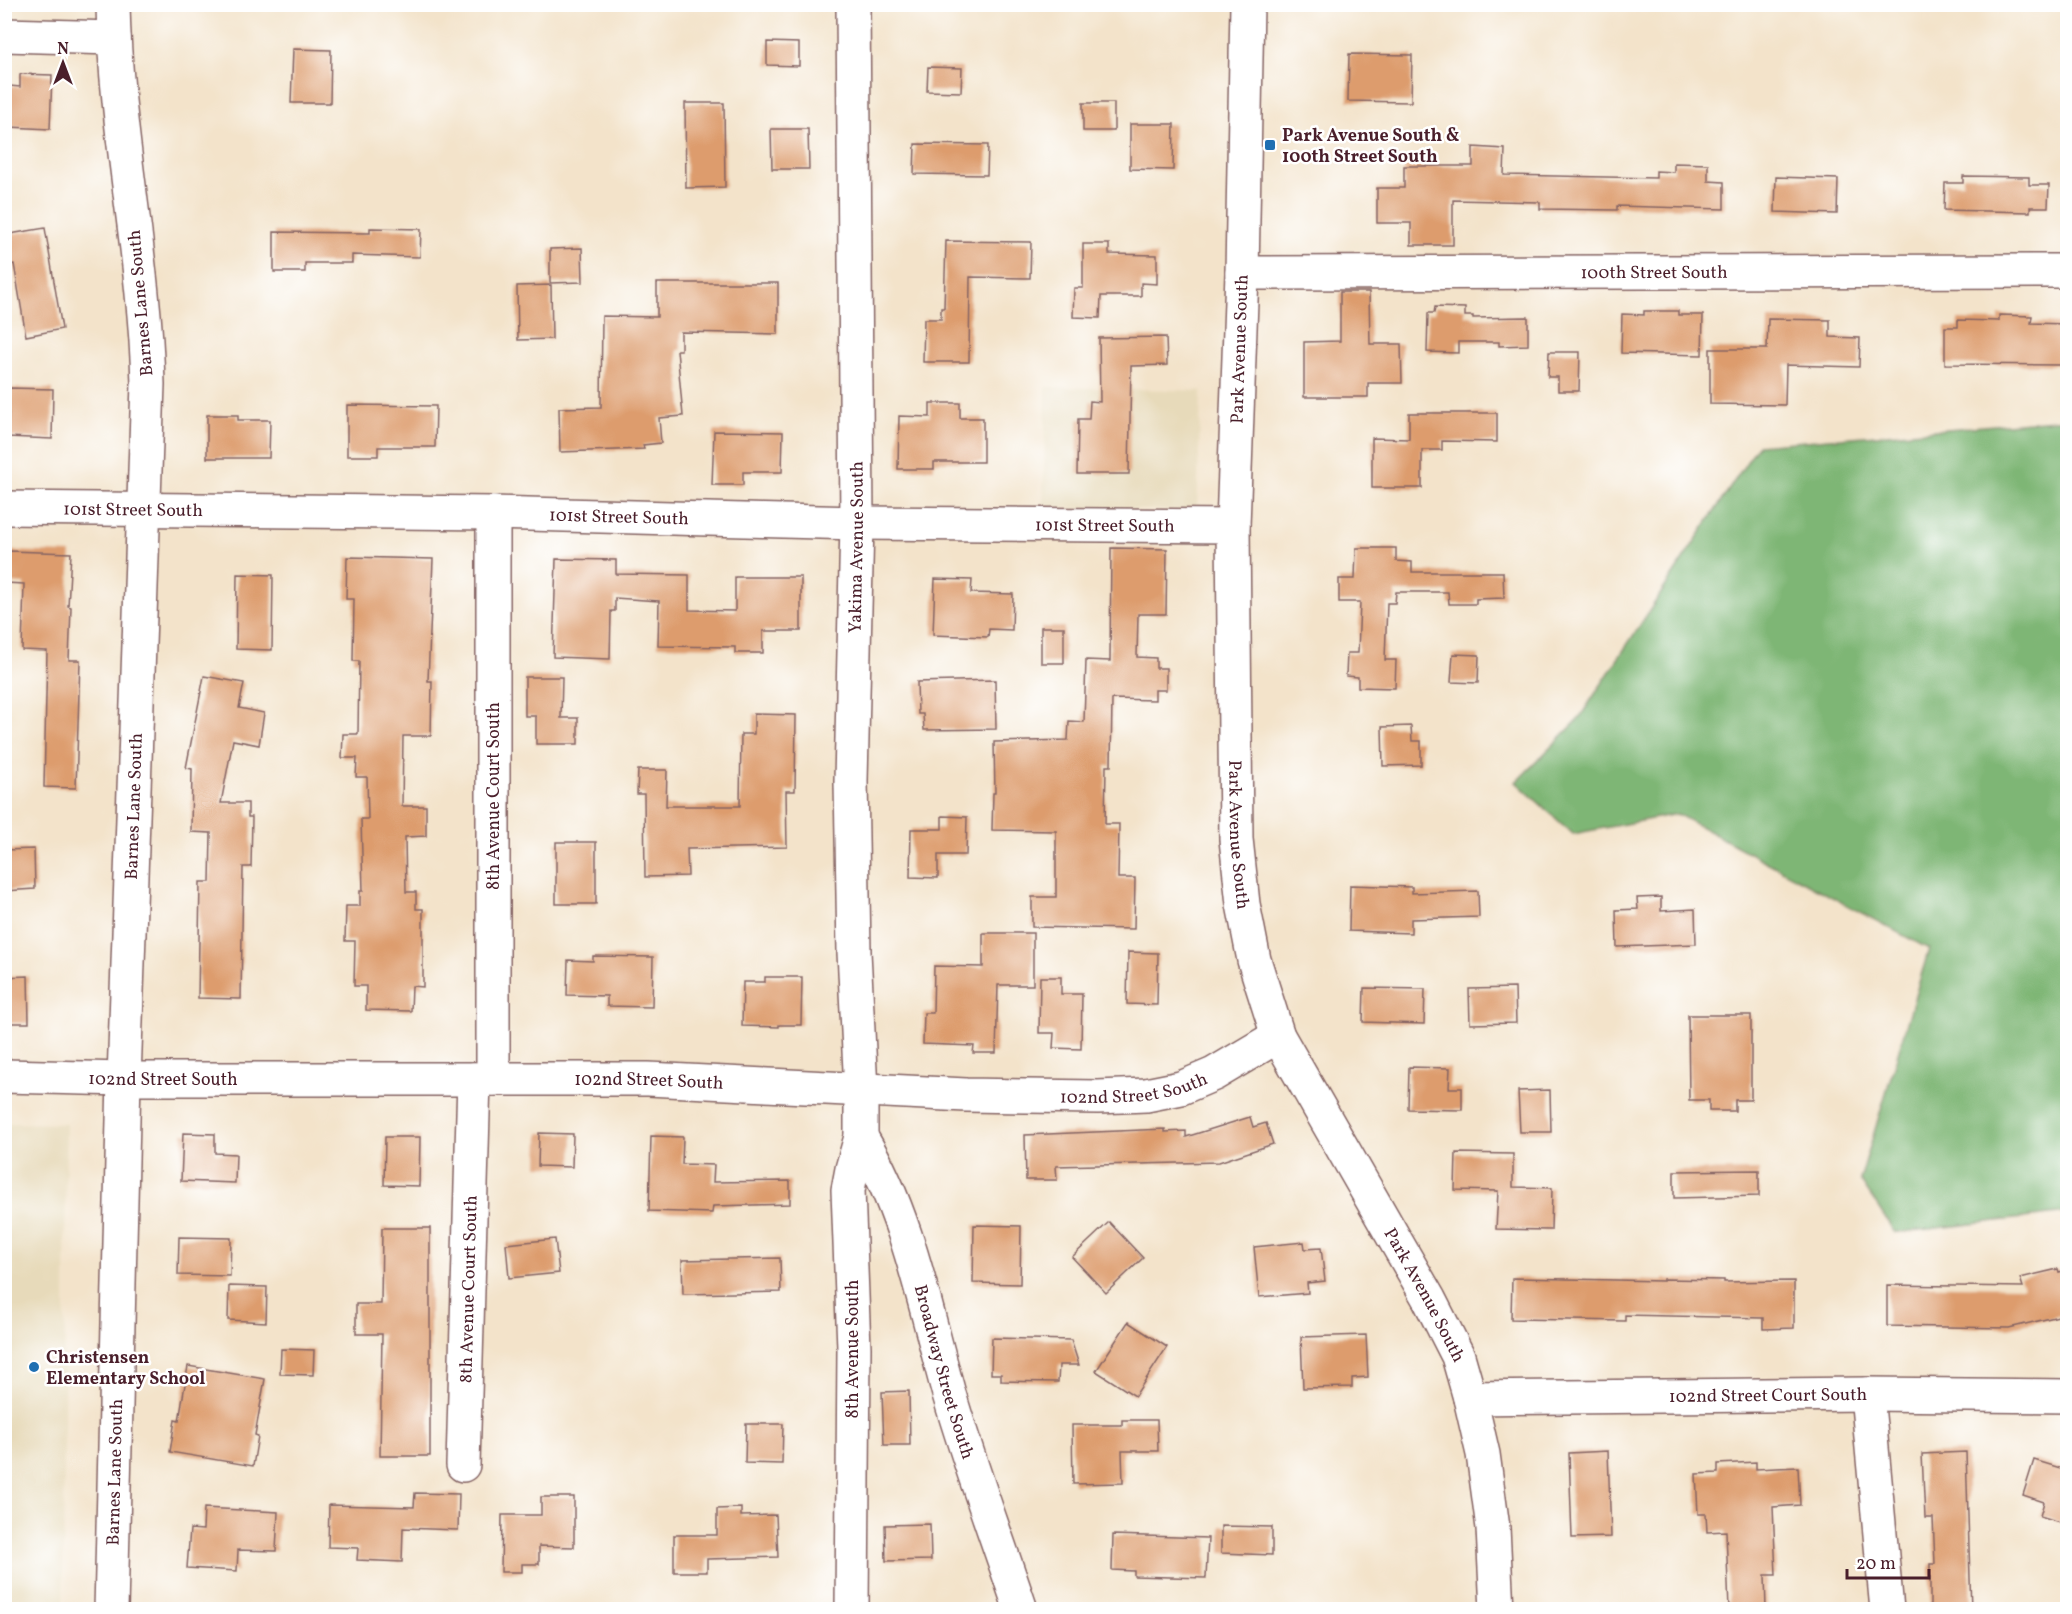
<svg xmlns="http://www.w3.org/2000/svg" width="2072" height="1614" font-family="Vollkorn,serif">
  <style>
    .built { fill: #e7daba }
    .forest { fill: #7eb674; stroke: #646a50; stroke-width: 1.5 }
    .building { fill: #dd9c6d }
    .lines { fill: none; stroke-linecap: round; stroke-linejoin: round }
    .minor-casing { stroke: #856463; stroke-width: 36 }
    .major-casing { stroke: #856463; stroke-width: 36 }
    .minor { stroke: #fff; stroke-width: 33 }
    .major { stroke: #fff; stroke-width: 33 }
    .poi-dot { fill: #1f6fb2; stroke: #fff; stroke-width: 2 }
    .labels { text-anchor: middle; stroke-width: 5; stroke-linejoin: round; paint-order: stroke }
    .poi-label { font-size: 18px; font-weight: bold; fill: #4a1f2b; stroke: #fff; text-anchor: start }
    .street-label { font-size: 18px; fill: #4a1f2b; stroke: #fff }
  </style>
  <rect width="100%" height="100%" fill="#fff"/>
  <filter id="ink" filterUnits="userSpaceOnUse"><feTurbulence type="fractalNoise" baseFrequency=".0167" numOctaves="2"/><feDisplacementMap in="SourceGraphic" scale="12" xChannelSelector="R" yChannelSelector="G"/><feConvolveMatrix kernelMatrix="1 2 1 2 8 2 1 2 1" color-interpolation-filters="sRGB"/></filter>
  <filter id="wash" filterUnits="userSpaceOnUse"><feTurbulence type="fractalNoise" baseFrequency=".008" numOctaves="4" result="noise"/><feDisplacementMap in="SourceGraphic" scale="24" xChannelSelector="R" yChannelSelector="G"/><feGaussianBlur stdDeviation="1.35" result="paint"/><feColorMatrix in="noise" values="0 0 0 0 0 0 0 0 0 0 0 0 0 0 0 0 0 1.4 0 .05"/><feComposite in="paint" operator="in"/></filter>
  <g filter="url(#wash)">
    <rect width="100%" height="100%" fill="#f3e3ca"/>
    <!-- built -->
    <g class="built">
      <path d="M1046 387 1201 391 1197 511 1043 507Z"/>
      <path d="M5 1123 66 1124 63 1609H5Z"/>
    </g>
    <!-- forest -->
    <path class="forest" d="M2067 419V1213L1895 1233 1860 1180 1929 949 1677 814 1573 834 1516 782 1578 720 1758 445Z"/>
    <g id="blocks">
      <!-- building -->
      <g class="building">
        <path d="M767 42 799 43V66L767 65Z"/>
        <path d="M293 49 331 50 330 103H291Z"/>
        <path d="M1349 54 1412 55 1411 102 1348 101Z"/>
        <path d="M928 67 962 68 961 92 927 91Z"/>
        <path d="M20 74 52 75 50 129 9 127 10 86 20 87Z"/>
        <path d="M685 103H724L725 187 686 188Z"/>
        <rect x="1083" y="103" width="31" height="28"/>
        <path d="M1130 124H1174L1173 170 1130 169Z"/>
        <path d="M771 129H808L809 169H772Z"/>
        <path d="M915 144 988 145 987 175 914 174Z"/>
        <path d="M1473 147 1505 149 1504 175 1656 178V171L1674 172V163L1708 164V181L1724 182V209L1617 206V210L1540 209V202L1453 200V245H1411V223H1377V188H1404V166H1473Z"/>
        <path d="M1963 176 2029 177V185H2049L2048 207H2030V212L1944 210 1945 183H1963Z"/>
        <path d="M1776 177 1838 179 1837 214 1775 212Z"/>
        <path d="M45 228 62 329 26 336 14 264 4 265V235Z"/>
        <path d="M370 228 421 229 420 257 352 255V263H305V272H274V232L370 233Z"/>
        <path d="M946 241 1031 242 1030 278 970 277 969 362H923L924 319H941V308H944Z"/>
        <path d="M1083 244H1109V254L1157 255V284L1141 283V296H1101L1100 318 1073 317 1074 288H1083Z"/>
        <path d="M582 248 583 282 550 283V249Z"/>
        <path d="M657 283H778V334L681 332V350H677L683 416 659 418 661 443 643 445 644 449 560 452 559 408 601 407 602 316 657 317Z"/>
        <path d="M551 285 552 339 518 340 517 286Z"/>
        <path d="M1340 292H1369L1370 344H1401L1402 383H1368V397H1304V342L1340 341Z"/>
        <path d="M1435 307 1465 308V316H1473V318L1528 317V345L1499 346V342H1458V353L1427 352 1428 313H1434Z"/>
        <path d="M1644 311H1678V315H1703L1702 355 1621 353 1622 314 1644 315Z"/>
        <path d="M1999 315 2032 316 2031 323 2067 324V365L1945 364V327H1958V320L1999 321Z"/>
        <path d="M1768 319 1830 320V337L1860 338 1859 367 1786 365 1785 405 1710 404V349H1767Z"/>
        <path d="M1166 337 1167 365 1131 366 1129 474H1077L1078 419H1089L1090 401 1100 402 1099 338Z"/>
        <path d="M1549 352H1580L1579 391H1558V377H1548Z"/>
        <path d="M9 388 53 389 52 439 8 437Z"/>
        <path d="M930 403H960V418H983V462H934V469H898L899 416 930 417Z"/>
        <path d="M347 405 436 406 435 447H378V456H347Z"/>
        <path d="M1409 413H1497V442L1442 441V450H1422V488H1372V438L1409 439Z"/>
        <path d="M207 415H238V420H270L269 458H207Z"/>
        <path d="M714 431 783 432 782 472H743V485H712Z"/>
        <path d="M1111 548 1167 549 1166 614H1138L1137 657 1156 658V668H1166V690H1155V700L1112 699 1111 766H1106L1105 824H1119L1118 878H1135L1134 929 1032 927V897H1056V831L992 830 993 793H995L994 742 1068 740 1069 721 1084 722 1086 660 1110 661Z"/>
        <path d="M1356 548H1396V561L1412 562V572H1503L1504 598 1476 599V604H1449L1448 592H1396L1395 603H1387L1385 660H1396L1395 688 1358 687V677L1346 676 1347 653H1358L1360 602H1339V579H1355Z"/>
        <path d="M8 551 71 553 68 606 71 607 69 660H80L76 788 44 787 47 651 22 650 24 584 6 583Z"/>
        <path d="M347 557 433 559 428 681H432L431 736H403L402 806H426V836L405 837 406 892H416V909H423V987L412 986 411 1011 366 1010V986H354L355 941H345L346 906H360V891H363L361 819H368L367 777H356L357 758H342L343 734H358L359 661H353L354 599H346Z"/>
        <path d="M556 559 616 560V574L689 575V610L735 611V577H801V631H763V653H735V647L658 646 659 601 615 598V611H611L610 659 553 657Z"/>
        <path d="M237 574 273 575 272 650 236 649Z"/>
        <path d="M935 579 972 580 971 593 1013 594 1012 630 989 629 988 637 933 635Z"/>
        <rect x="1041" y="627" width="23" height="36"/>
        <path d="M1453 654 1479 655 1478 683 1451 682Z"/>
        <path d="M204 676 244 683 239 708 264 713 259 745 233 740 221 803H248V817H252L251 867H243L241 999 198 998 200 882H210L211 833 191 832 192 769 186 768Z"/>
        <path d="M525 677H562L561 718H578V744H536V716H525Z"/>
        <path d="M995 680 996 729 924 730 923 714H918L917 682Z"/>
        <path d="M754 714 796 715 795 791H786L787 847 687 849 688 876 645 877 644 794H637L638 770H667L666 806H740L741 734H754Z"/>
        <path d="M1411 726 1412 741H1421V765L1383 766 1382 727Z"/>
        <path d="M942 816 967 817 966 855H938V878L910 877 911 829H942Z"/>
        <rect x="556" y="842" width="40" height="62"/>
        <path d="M34 849 35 889 4 891V850Z"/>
        <path d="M1350 885 1412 887V893L1478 891 1479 917 1411 919V933L1349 931Z"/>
        <path d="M1661 897V911L1695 909 1696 944 1617 947 1616 910 1638 909 1637 898Z"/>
        <path d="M983 933H1033V985H998L996 1053H973L974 1046 923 1044 924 1013H933L934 966 983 967Z"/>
        <path d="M1128 952 1158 953 1157 1005 1127 1004Z"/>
        <path d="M593 956 653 957 652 1007 607 1006V996L567 995 568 960 593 961Z"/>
        <path d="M28 976 29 1023H4V977Z"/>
        <path d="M765 977H802L801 1025H779V1027L742 1026 743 982H765Z"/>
        <path d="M1040 977H1061V994H1082L1081 1049 1053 1048 1054 1033H1039Z"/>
        <path d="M1364 988 1425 989 1424 1024 1363 1022Z"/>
        <path d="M1515 988 1516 1023 1470 1024 1469 989Z"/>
        <path d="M1688 1015H1751V1100H1735V1111H1709V1100H1689Z"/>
        <path d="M1409 1067 1450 1068 1449 1088H1462V1110L1408 1109Z"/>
        <path d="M1550 1090 1551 1132H1520L1518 1091Z"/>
        <path d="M1250 1117 1253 1127 1266 1123 1273 1144 1219 1162 1056 1166 1057 1180H1026L1025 1135 1165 1129V1132L1186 1131V1137Z"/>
        <path d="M183 1133 215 1134V1153L236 1154 235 1183 181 1181Z"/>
        <path d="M539 1133 573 1134 572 1167 538 1166Z"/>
        <path d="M651 1136 683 1137 682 1164 714 1165 713 1182 790 1181V1204L713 1206 712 1213 649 1211Z"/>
        <path d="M385 1137H420L419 1186 384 1185Z"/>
        <path d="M1456 1153 1513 1154V1187L1552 1188 1551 1230 1496 1229 1498 1191 1455 1190Z"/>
        <path d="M1759 1170V1196L1674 1198V1171Z"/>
        <path d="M1109 1222 1143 1258 1106 1293 1072 1257Z"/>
        <path d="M974 1225 1021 1226 1020 1284 973 1283Z"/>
        <path d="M382 1228H430V1456H380L382 1334H356V1304H381Z"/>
        <path d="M179 1237 231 1238 230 1276 178 1275Z"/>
        <path d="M555 1239 559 1273 509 1278 506 1244Z"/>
        <path d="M1304 1242 1305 1249 1321 1248 1325 1281 1307 1283 1308 1293 1259 1297 1254 1247Z"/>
        <path d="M780 1258 781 1292 683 1294 682 1260Z"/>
        <path d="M2058 1269 2059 1272 2067 1270V1314L2009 1328 1887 1326V1285L2023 1287 2020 1278Z"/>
        <path d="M1512 1278 1663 1281V1279L1724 1280V1282L1794 1281V1328L1763 1329V1318L1625 1315V1321L1511 1319Z"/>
        <path d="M229 1286 267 1287 266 1322 228 1320Z"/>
        <path d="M1128 1322 1167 1347 1135 1396 1096 1371Z"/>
        <path d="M1366 1335 1368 1377 1352 1378V1387L1303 1388 1301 1337Z"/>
        <path d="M992 1338 1071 1340 1079 1365H1059L1058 1382 1001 1381V1374H991Z"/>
        <path d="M281 1349 314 1350 313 1375 280 1374Z"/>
        <path d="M188 1366 265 1379 255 1435 258 1436 253 1466 170 1452 175 1420 179 1421Z"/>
        <path d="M909 1391 910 1445H884L882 1392Z"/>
        <path d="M1122 1420H1157L1158 1451H1122L1123 1483 1073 1484 1072 1425H1122Z"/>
        <path d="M746 1424H783L782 1464 745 1463Z"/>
        <path d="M1608 1451 1611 1537 1572 1538 1569 1453Z"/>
        <path d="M1966 1452 1971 1610H1930V1564H1935L1933 1518H1925L1922 1454Z"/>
        <path d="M2034 1460 2067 1470V1524L2040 1516 2044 1502 2023 1495Z"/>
        <path d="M1756 1462V1469L1798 1467 1800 1505 1773 1507 1776 1575H1765L1766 1610H1729L1726 1531 1707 1532 1706 1514H1698L1696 1474 1718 1473V1464Z"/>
        <path d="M415 1493 459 1494 458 1530 403 1528 402 1562 357 1560 358 1548 328 1547 329 1505 414 1507Z"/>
        <path d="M541 1497H574V1547L539 1546V1564H522V1572H501L502 1515H541Z"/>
        <path d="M204 1508 278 1512 276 1551 238 1550 237 1571 187 1568 190 1529 203 1530Z"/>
        <path d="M741 1508V1516L776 1515 778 1557 707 1559V1572H674V1535H717V1509Z"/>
        <path d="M930 1524 931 1560 886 1561 885 1525Z"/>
        <path d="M1221 1526 1272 1527V1555L1221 1553Z"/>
        <path d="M1113 1535 1208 1538 1206 1578 1134 1576V1571L1112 1570Z"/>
      </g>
    </g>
  </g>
  <g filter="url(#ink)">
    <use href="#blocks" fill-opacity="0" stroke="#856463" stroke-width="1.5"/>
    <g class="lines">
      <defs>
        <g id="minor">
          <path d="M4 35 114 38"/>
          <path id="s1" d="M1242 273 2068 271"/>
          <path id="s2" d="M4 508 493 513 857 523 1233 526"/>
          <path d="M493 513V1079"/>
          <path id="s3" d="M4 1076 124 1079H648L966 1095 1098 1097 1146 1095 1181 1088 1214 1074 1278 1036"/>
          <path id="s4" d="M861 1137C908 1214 925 1308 949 1394 970 1466 997 1538 1021 1610"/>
          <path d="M1867 1394 1887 1610"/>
          <path id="s5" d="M1470 1398 1867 1394 2068 1396"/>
          <path id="s6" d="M463 1465 474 1079"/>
          <path id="s7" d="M111 1610 124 1079 148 384C145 257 115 132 113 4"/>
          <path id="s8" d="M852 1610 854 1348 848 1190 852 1169 861 1137V1090L854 952 851 781 857 523 853 4"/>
        </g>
        <g id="major">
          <path id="s9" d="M1247 4 1242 273 1233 526 1236 839 1243 904 1254 960 1278 1036 1429 1299 1458 1356 1470 1398 1483 1454 1493 1528 1497 1610"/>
        </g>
      </defs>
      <!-- minor casing -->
      <use href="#minor" class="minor-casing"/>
      <!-- major casing -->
      <use href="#major" class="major-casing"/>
      <!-- minor -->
      <use href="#minor" class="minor"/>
      <!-- major -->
      <use href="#major" class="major"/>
    </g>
  </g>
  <!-- markers -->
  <g class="poi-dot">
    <rect x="1264" y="139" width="12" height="12" rx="3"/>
    <circle cx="34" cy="1367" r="6"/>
  </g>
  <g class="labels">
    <!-- poi labels -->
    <g class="poi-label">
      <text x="1282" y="141">Park Avenue South &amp;<tspan x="1282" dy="21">100th Street South</tspan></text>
      <text x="46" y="1363">Christensen<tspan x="46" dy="21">Elementary School</tspan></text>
    </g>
    <!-- street labels -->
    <g class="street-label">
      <text dy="6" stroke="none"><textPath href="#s1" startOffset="412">100th Street South</textPath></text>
      <text transform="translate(140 303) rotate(-95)" y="6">Barnes Lane South</text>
      <text transform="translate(1239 349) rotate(-88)" y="6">Park Avenue South</text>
      <text dy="6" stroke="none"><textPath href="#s2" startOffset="129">101st Street South</textPath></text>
      <text dy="6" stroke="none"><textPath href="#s2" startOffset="615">101st Street South</textPath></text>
      <text dy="6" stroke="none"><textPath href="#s2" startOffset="1101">101st Street South</textPath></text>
      <text dy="6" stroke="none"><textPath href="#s8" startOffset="1065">Yakima Avenue South</textPath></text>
      <text transform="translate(493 796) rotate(-90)" y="6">8th Avenue Court South</text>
      <text dy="6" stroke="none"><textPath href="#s7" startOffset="804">Barnes Lane South</textPath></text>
      <text dy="6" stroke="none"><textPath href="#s9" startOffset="831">Park Avenue South</textPath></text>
      <text dy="6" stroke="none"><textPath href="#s3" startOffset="159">102nd Street South</textPath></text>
      <text dy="6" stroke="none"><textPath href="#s3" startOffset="645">102nd Street South</textPath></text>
      <text dy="6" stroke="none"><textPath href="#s3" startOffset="1131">102nd Street South</textPath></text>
      <text dy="6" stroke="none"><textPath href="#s6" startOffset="176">8th Avenue Court South</textPath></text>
      <text dy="6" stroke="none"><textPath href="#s9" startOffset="1335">Park Avenue South</textPath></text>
      <text transform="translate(852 1349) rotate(-90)" y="6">8th Avenue South</text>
      <text dy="6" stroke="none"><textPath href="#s4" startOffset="250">Broadway Street South</textPath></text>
      <text dy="6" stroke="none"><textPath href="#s5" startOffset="298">102nd Street Court South</textPath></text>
      <text dy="6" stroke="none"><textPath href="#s7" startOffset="138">Barnes Lane South</textPath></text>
    </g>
  </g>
  <!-- margin -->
  <rect width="2072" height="1614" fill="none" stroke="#fff" stroke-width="24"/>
  <!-- north arrow -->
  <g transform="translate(63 63)" stroke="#ffffff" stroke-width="4.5" paint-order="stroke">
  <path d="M0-4.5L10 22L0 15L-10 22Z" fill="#4a1f2b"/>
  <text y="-9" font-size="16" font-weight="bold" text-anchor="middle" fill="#4a1f2b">N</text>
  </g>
  <!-- scale -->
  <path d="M1847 1569v9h82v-9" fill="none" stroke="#4a1f2b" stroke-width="3"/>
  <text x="1856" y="1569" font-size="18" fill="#4a1f2b" stroke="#ffffff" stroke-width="4.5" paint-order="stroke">20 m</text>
</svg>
